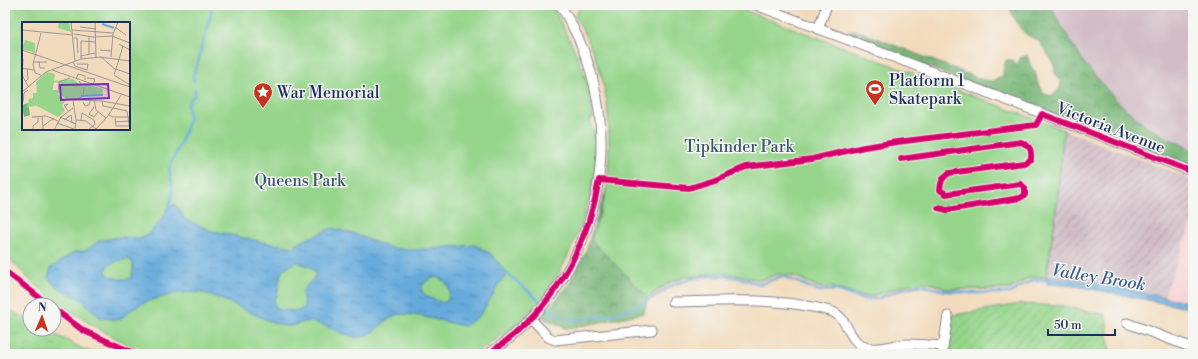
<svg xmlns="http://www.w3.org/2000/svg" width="1198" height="359" font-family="'Libre Bodoni',serif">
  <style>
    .built { fill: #f7cfd2 }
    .industrial { fill: url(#industrial-furrows) }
    .railway { fill: #d2bdc6 }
    .grass { fill: url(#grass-tufts); stroke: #588274 }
    .forest { fill: url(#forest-crowns); stroke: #4a726a }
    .park { fill: #96d58b; stroke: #588274; fill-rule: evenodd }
    .garden { fill: url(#garden-furrows); stroke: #588274 }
    .water { fill: url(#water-ripples); stroke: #406c9c; fill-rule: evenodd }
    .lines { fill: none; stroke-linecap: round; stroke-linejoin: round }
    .stream { stroke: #65aadb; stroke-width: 2.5 }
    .minor-casing { stroke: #86858d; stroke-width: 11 }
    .minor { stroke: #fff; stroke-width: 9 }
    .cycleway-casing { stroke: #f6f6f2; stroke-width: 8 }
    .cycleway { stroke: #d6006c; stroke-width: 6 }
    .labels { text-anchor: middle; stroke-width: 3; stroke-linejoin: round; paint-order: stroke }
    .poi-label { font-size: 16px; fill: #1b2f5e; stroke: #f6f6f2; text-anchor: start }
    .street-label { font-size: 16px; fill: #1b2f5e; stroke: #f6f6f2 }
    .park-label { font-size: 16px; fill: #3a5869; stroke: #f6f6f2 }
    .water-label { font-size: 17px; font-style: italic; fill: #355a8a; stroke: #f6f6f2 }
    .inset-river { fill: none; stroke: #65aadb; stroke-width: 2 }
    .inset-road { fill: none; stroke: #9c9696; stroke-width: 1 }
    .view { fill: #7b2cbf; fill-opacity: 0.15; stroke: #7b2cbf; stroke-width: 2 }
    .inset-edge { fill: none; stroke: #1b2f5e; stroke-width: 2 }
  </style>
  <defs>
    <pattern id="industrial-furrows" width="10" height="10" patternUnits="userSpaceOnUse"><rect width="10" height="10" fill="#d2bdc6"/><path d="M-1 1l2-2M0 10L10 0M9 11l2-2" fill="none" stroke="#aa9aa4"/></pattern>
    <pattern id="grass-tufts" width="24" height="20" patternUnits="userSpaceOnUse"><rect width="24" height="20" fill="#96d58b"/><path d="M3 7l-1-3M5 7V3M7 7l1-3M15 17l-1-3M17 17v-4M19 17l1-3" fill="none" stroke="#81b77a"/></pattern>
    <pattern id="forest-crowns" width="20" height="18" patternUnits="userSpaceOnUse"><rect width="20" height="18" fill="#78b677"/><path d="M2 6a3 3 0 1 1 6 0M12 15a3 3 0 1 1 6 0" fill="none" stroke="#629465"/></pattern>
    <pattern id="garden-furrows" width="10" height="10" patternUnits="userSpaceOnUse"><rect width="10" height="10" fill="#96d58b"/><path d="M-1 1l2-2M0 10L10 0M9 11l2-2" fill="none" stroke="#81b77a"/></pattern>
    <pattern id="water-ripples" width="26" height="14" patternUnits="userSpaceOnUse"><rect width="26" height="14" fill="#65aadb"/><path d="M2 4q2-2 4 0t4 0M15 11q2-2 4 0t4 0" fill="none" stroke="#528bb5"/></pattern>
  </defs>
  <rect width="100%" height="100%" fill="#f6f6f2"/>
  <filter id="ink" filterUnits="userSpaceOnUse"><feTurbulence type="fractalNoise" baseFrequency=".025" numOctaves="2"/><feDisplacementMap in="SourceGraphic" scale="8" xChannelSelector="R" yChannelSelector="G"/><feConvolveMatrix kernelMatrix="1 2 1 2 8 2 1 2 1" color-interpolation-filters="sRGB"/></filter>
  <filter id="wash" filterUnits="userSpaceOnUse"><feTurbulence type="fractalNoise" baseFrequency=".012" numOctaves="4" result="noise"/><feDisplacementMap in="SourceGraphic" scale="16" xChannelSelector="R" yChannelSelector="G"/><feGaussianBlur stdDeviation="0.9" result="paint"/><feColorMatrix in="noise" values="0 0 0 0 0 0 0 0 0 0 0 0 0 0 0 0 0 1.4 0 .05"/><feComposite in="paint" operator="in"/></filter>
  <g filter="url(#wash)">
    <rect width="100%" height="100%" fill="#f2dbbc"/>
    <!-- built -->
    <path class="built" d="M1193 219V303L1164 297Z"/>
    <!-- industrial -->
    <path class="industrial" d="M1064 130 1193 180V219L1164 297 1080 280 1046 277 1055 220Z"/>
    <!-- railway -->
    <path class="railway" d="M1050 5H1179L1193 10V150L1165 137 1142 123 1117 101 1084 63 1060 24Z"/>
    <!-- grass -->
    <path class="grass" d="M5 307 30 321V329H45L81 348 97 354H5Z"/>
    <!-- forest -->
    <g class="forest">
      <path d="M1009 5H1050L1060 24 1084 63 1117 101 1142 123 1165 137 1193 150V167L1096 129 1095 125 1086 127 844 35 847 32 855 30 983 80 993 81 1003 77V71L1006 60H1012L1013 62 1018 65 1020 58 1027 55 1031 67 1035 72 1039 86 1044 94 1053 96 1060 88 1061 82C1052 72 1057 73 1053 63 1051 58 1046 51 1043 47 1038 38 1033 39 1026 34 1018 28 1012 14 1009 5Z"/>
      <path d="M1062 146 1055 220 1046 277H1034L1029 278 1010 289H946L934 284 923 282 906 285 871 296H862L830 287 821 288 794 276 779 274 761 280 739 275 718 273 685 277 671 282 648 297 644 313 567 329 542 317 568 286 585 254 606 190Z"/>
    </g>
    <!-- park -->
    <g class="park">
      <path d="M5 5H551C572 43 589 73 593 118L590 119 591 128 594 130C595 143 596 157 595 170 588 218 562 282 526 316 510 330 492 342 475 354H145L92 325 54 299 29 279 5 254ZM23 23H129V129H23Z"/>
      <path d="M581 5H731L1064 130 1055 220 1046 277H1034L1029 278 1010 289H946L934 284 923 282 906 285 871 296H862L830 287 821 288 794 276 779 274 761 280 739 275 717 273 685 277 671 282 648 297 591 240C596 224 604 207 606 190 609 175 609 159 609 144 609 92 601 61 575 16Z"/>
    </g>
    <!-- garden -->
    <path class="garden" d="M1020 304 1062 306 1106 315 1110 354H942L948 316Z"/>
    <!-- water -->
    <g class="water">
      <path d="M175 204 185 219 209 230 267 243 293 247 305 240 332 228 355 234 390 248 413 250 475 245 491 254 508 274 498 285 493 295 479 316 465 326C450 324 410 311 397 315 381 320 374 339 355 337 341 335 324 322 309 322 302 322 293 327 285 326 261 320 239 305 215 297 211 296 206 293 201 293 187 291 174 294 162 297 143 302 133 306 120 320L100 318 83 301 54 285 48 278 51 268 74 252 85 251 99 241 117 237 143 238 152 231 166 213V209ZM128 259 133 262 132 278C123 280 116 279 108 275L106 271 108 266 117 261ZM297 262 312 268 316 274C312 282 306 285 302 292L305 307 299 311 278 310C276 307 274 305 274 301 275 297 276 299 277 295 280 287 278 277 283 270 287 266 292 264 297 262ZM436 277C448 281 453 289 447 301L442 303C434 298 425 299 421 289 424 282 428 279 436 277Z"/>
      <path d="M1046 277 1080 280 1193 303V309L1076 286 1047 284Z"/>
    </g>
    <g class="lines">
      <!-- stream -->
      <g class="stream">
        <path d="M194 81 193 74 199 60 201 49 211 14V5"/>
        <path d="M170 207 169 205 173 192 169 168 179 147 188 122 189 116 187 105 191 98 195 95V89"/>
        <path d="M508 274 553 312 566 319H584L614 314 644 303 675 284 692 279 707 276H725L740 278 761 284 780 277H785L819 291 836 290 862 299H876L902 289 920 285 946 291 971 293H1010L1033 280H1049"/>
      </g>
    </g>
  </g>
  <g filter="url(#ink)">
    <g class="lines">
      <defs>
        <g id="minor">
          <path d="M756 5 1091 132 1193 172"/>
          <path d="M818 29 827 5"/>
          <path d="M673 302C726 301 778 297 830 311 848 316 847 338 862 346 876 352 893 344 907 344 919 344 931 345 943 346"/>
          <path d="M531 319 548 337 555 340 652 330"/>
          <path d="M1127 323 1193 348"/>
          <path d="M488 354C605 279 635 120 560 5"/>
          <path d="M942 354 948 316"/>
        </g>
      </defs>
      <!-- minor casing -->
      <use href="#minor" class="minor-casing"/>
      <!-- minor -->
      <use href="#minor" class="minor"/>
      <defs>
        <g id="cycleway">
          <path d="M901 159 1021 142C1030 146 1032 149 1031 159L1024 163 949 173C942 178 941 181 940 190L946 194 1021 184 1025 188V195L1020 198 947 210 938 208"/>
          <path d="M5 271 49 305"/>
          <path d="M54 309 84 331 136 354"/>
          <path d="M488 354C549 315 587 251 599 180L689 188 715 180 746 167 812 159 864 147 897 142 1036 125 1042 114 1193 172"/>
        </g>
      </defs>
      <!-- cycleway casing -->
      <use href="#cycleway" class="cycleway-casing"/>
      <!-- cycleway -->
      <use href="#cycleway" class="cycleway"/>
    </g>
  </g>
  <!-- icons -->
  <defs>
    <symbol id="stadium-pin" viewBox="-11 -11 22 30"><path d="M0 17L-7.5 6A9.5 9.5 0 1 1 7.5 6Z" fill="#c8321e" stroke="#f6f6f2"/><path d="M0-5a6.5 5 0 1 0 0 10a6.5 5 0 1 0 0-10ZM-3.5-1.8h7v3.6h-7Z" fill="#fff"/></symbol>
    <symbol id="sight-pin" viewBox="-11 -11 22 30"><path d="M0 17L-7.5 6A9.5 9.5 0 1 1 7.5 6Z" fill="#c8321e" stroke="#f6f6f2"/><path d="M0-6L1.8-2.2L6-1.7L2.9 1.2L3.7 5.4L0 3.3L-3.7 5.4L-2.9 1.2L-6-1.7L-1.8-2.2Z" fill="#fff"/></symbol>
  </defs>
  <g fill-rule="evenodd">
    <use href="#stadium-pin" x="864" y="78" width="22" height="30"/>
    <use href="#sight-pin" x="252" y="81" width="22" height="30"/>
  </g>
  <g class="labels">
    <!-- poi labels -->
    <g class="poi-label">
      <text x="889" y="86">Platform 1<tspan x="889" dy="18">Skatepark</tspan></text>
      <text x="277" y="98">War Memorial</text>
    </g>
    <!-- street labels -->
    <g class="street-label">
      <text transform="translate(1111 127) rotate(21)" y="6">Victoria Avenue</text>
    </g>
    <!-- park labels -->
    <g class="park-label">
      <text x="739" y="152">Tipkinder Park</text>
      <text x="300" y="186">Queens Park</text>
    </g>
    <!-- water labels -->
    <g class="water-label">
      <text transform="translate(1099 277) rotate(9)" y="6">Valley Brook</text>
    </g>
  </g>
  <!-- overview -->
  <g transform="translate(22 22)">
    <rect width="108" height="108" fill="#f2dbbc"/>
    <path d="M30 68H35L37 74 44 78 40 83 43 89 36 95 13 83 16 80 15 72H29Z" fill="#96d58b"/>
    <path d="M6 81 8 93 2 95 0 83Z" fill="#78b677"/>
    <path d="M37 0H47L49 10 36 6Z" fill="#96d58b"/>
    <path d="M3 18 13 21V31L0 27ZM25 50 33 52 32 59 51 57 62 66V61L81 67 80 73 65 74 62 72 56 78 44 77 37 71V61L32 60 30 72H15L16 79 13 84 5 85 7 77 11 76V71H15L14 60Z" fill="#96d58b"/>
    <path class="inset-river" d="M80 2 92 6M59 74 81 73"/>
    <path class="inset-road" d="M49 0 53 39M73 0 74 35M58 5 74 7M93 5 104 13M0 8 51 13M50 8 91 11M19 11 11 42 13 51 19 53M52 12 71 15 90 14 108 21M67 15V32M52 16H55L56 31M97 22 108 28M101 24 94 47 108 52M0 28 108 65M78 28 90 29M59 34 73 31M78 35 108 39M89 35 91 12 96 0M1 37 0 53 6 64M59 37V19L74 20M17 39 18 46H23M11 40H25M51 40 53 44 65 48 66 42H55M0 46 12 48M30 48 108 75M92 53 108 63M65 56 73 57 71 63M54 57 56 52 63 54V58M3 60 6 57 5 47M0 70 24 50 59 37 79 35 94 48 92 52M36 71 37 60 48 56M44 77 54 78 61 74 62 66 57 59M56 78 80 79 108 84M72 78 74 88 84 96M51 79 54 98 53 108M80 79 81 84 91 86M1 80 2 71 6 68M61 80 63 84 67 83 68 79M43 85 46 82 42 83 46 89M72 85 67 92 72 95 76 90M91 86 105 89 108 108M87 93 91 95H108M20 94 21 108M10 95 24 94 36 99M38 95 54 102M93 96 94 104H107M42 98 49 93 50 101M54 98 64 99 74 107M59 98 60 91 72 98 73 102 66 108M93 100 108 99M35 101 52 107M21 104 32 96M11 108V104L16 100V95M32 108 39 95 51 86M73 108 86 94 99 73"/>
    <path class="view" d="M86 62 87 76 39 78 38 63Z"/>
    <rect width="108" height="108" class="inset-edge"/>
  </g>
  <!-- margin -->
  <rect width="1198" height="359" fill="none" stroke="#f6f6f2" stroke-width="20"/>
  <!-- north arrow -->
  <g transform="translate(42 317) rotate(2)"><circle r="19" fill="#f6f6f2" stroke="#9ea6b7"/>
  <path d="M0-3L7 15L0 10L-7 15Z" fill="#c8321e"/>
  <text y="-6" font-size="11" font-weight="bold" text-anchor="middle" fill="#1b2f5e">N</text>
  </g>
  <!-- scale -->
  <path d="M1048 329v6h67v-6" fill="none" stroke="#1b2f5e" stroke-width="2"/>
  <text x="1054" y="329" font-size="12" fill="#1b2f5e" stroke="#f6f6f2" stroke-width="3" paint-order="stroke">50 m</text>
</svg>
